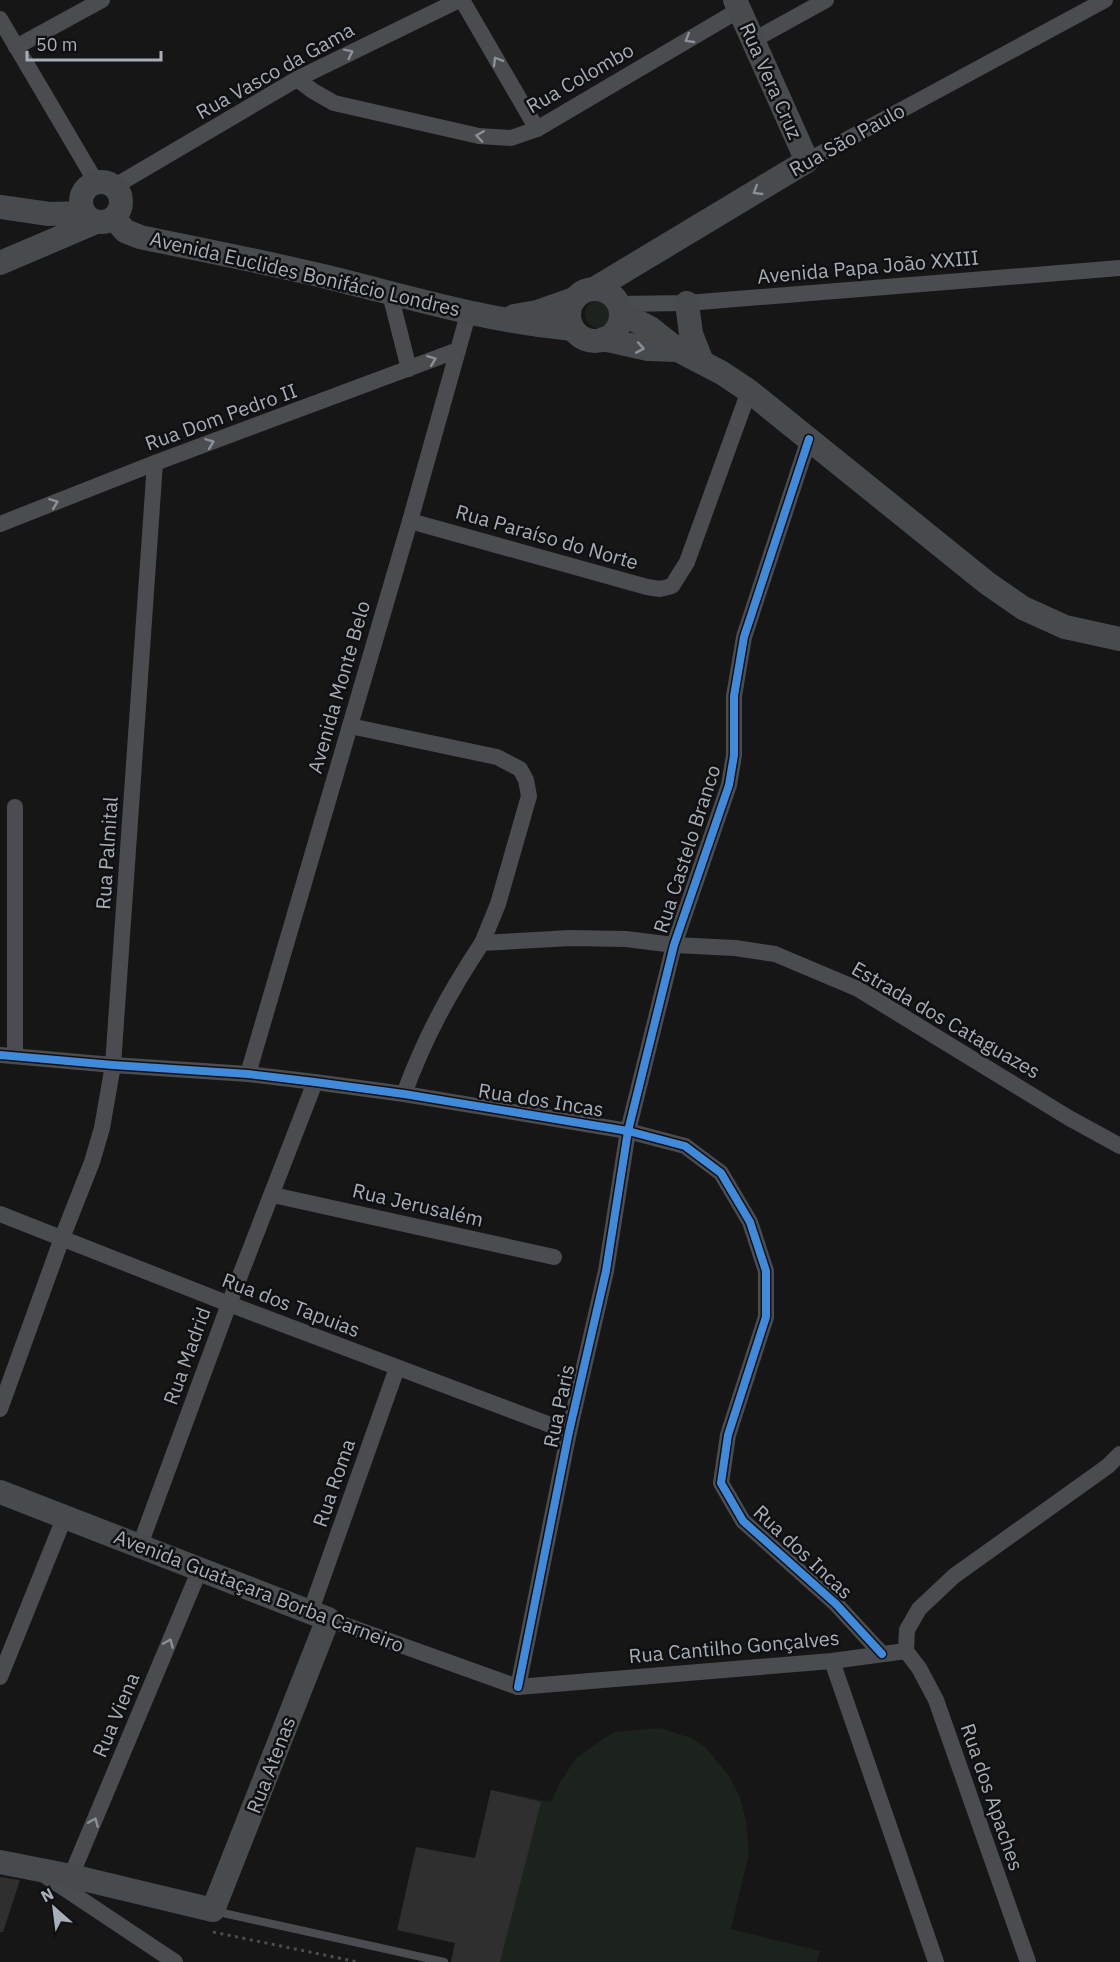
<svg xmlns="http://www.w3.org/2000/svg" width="1120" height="1962" font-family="'IBM Plex Sans',sans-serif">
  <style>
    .green { fill: #1c231c }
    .building { fill: #2f2f30 }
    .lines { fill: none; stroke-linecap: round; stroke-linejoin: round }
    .path { stroke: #4c4d51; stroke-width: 3; stroke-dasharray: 3 4.5; stroke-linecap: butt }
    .lane { stroke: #4a4c4f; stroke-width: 8 }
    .street { stroke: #4a4c4f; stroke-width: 16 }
    .secondary { stroke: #484b4d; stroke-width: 24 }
    .cycleway-casing { stroke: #101012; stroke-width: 11 }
    .cycleway { stroke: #408adc; stroke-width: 8 }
    .oneway { stroke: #8a9198 }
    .oneway2 { stroke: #8a9097 }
    .labels { text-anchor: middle; stroke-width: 5; stroke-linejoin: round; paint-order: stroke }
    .street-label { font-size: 20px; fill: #a6aeb7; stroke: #101012 }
  </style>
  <rect width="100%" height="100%" fill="#161616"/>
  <!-- green -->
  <g class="green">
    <circle cx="599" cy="314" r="14"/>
    <path d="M660 1728 691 1738 705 1747 729 1776 739 1795 746 1820 749 1853 731 1929 820 1951 817 1962H451L491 1790 551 1802 561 1781 576 1758 614 1732Z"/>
  </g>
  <!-- building -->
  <g class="building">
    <path d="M491 1790 541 1802 500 1962H451L455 1943 397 1930 416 1847 475 1858Z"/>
    <path d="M0 1877 20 1880 3 1932H0Z"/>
  </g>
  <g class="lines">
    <!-- path -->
    <path class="path" d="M213 1932 358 1962"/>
    <!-- lane -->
    <path class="lane" d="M214 1911 444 1962"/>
    <!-- street -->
    <g class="street">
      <path d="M462 0 537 129"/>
      <path d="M0 19 96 182"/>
      <path d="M752 41 826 0"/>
      <path d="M16 47 102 0"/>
      <path d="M297 79 313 91 334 103 479 136 511 138 537 129 739 10"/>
      <path d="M807 161 1105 0"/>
      <path d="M115 186 297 79 459 0"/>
      <path d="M390 294 409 369"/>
      <path d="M619 304 687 303 1120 268"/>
      <path d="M410 521 647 587 660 589 672 586 687 562 749 391"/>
      <path d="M0 524 155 463 458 350"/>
      <path d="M350 726 497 757 520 769 526 780 529 796 498 904 482 943"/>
      <path d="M15 807V1056"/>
      <path d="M0 1055 113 1065 248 1074 315 1082 404 1094 628 1131 685 1146 721 1173 750 1222 766 1271V1317L728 1435 721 1483 743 1521 836 1604 882 1654"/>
      <path d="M248 1074 410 521 469 311"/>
      <path d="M404 1094C425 1037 449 993 482 943L570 938 626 939 674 945 735 948 775 954 858 989 1069 1118 1120 1146"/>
      <path d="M273 1195 554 1257"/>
      <path d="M0 1214 229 1304 569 1432"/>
      <path d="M0 1409 62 1238 92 1162 102 1128 113 1065 155 463"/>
      <path d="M140 1545 229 1304 315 1082"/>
      <path d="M310 1613 397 1368"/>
      <path d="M328 1619 518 1687 832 1661 906 1651 907 1630 919 1609 954 1576 1108 1466 1120 1454"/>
      <path d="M906 1651 919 1668 936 1700 1028 1962"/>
      <path d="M832 1661 936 1962"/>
      <path d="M0 1677 65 1516"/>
      <path d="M518 1687 569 1432 606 1271 628 1131 674 945 729 785 734 755V696L744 637 809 439"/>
      <path d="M43 1874 175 1962"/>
      <path d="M71 1876 200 1569"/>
    </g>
    <!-- secondary -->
    <g class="secondary">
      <circle cx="101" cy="202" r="20"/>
      <path d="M0 207 49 214 84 213"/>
      <path d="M114 218 125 231 140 237C202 250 265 262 327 277 409 297 490 322 573 329"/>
      <path d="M0 263 96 222"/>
      <path d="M594 289 807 161 735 0"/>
      <circle cx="595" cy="315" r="26"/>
      <path d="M687 303 691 334 702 362"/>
      <path d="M621 313 650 328 678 350 722 373 749 391 987 583 1023 608 1065 627 1120 639"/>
      <path d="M514 316 537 312 574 299"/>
      <path d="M603 339 648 349 678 350"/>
      <path d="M0 1492 328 1619 213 1910 71 1876 0 1862"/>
    </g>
    <defs>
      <g id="cycleway">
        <path d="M0 1055 113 1065 248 1074 315 1082 404 1094 628 1131 685 1146 721 1173 750 1222 766 1271V1317L728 1435 721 1483 743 1521 836 1604 882 1654"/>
        <path d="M518 1687 569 1432 606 1271 628 1131 674 945 729 785 734 755V696L744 637 809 439"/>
      </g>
    </defs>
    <!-- cycleway casing -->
    <use href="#cycleway" class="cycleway-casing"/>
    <!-- cycleway -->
    <use href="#cycleway" class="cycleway"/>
  </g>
  <!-- one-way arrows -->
  <defs><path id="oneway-chevron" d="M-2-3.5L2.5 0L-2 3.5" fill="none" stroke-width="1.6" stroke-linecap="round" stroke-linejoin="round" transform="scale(1.5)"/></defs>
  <g class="oneway">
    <use href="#oneway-chevron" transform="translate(689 39) rotate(149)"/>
    <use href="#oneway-chevron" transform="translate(349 53) rotate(-26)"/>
    <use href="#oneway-chevron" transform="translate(497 61) rotate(-120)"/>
    <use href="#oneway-chevron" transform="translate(480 136) rotate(-172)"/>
    <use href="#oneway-chevron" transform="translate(432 360) rotate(-21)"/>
    <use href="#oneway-chevron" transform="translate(210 443) rotate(-20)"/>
    <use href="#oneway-chevron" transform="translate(54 503) rotate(-21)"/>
    <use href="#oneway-chevron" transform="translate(169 1643) rotate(-67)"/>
    <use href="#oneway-chevron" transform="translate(94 1822) rotate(-67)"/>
  </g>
  <g class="oneway2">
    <use href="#oneway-chevron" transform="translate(757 191) rotate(149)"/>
    <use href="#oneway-chevron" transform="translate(640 348) rotate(10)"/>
  </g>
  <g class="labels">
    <!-- street labels -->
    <g class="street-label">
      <text transform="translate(275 71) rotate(-29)" y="7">Rua Vasco da Gama</text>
      <text transform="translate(580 78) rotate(-30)" y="7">Rua Colombo</text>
      <text transform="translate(771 81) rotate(66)" y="7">Rua Vera Cruz</text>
      <text transform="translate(847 140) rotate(-29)" y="7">Rua São Paulo</text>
      <text transform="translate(868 267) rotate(-5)" y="7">Avenida Papa João XXIII</text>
      <text transform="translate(305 274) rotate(13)" y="7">Avenida Euclides Bonifácio Londres</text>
      <text transform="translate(221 417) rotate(-20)" y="7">Rua Dom Pedro II</text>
      <text transform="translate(547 537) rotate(16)" y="7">Rua Paraíso do Norte</text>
      <text transform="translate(339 687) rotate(-74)" y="7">Avenida Monte Belo</text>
      <text transform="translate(687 849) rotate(-72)" y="7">Rua Castelo Branco</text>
      <text transform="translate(107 853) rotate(-86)" y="7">Rua Palmital</text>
      <text transform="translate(946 1020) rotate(30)" y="7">Estrada dos Cataguazes</text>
      <text transform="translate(541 1100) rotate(9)" y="7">Rua dos Incas</text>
      <text transform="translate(418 1205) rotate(13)" y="7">Rua Jerusalém</text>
      <text transform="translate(291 1305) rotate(21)" y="7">Rua dos Tapuias</text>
      <text transform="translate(187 1356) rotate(-70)" y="7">Rua Madrid</text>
      <text transform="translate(559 1406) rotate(-78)" y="7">Rua Paris</text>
      <text transform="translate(334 1483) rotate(-71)" y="7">Rua Roma</text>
      <text transform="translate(803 1552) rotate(43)" y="7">Rua dos Incas</text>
      <text transform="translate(259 1591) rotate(21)" y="7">Avenida Guataçara Borba Carneiro</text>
      <text transform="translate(734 1647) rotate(-5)" y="7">Rua Cantilho Gonçalves</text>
      <text transform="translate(116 1715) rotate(-67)" y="7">Rua Viena</text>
      <text transform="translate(271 1765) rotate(-69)" y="7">Rua Atenas</text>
      <text transform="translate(992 1797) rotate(71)" y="7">Rua dos Apaches</text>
    </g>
  </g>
  <!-- north arrow -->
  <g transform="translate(54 1908) rotate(332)" stroke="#101012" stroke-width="4.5" paint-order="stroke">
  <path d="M0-4.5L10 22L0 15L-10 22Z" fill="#a6aeb7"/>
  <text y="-9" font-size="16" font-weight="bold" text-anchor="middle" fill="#a6aeb7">N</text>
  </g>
  <!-- scale -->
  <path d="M27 51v9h134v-9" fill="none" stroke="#a6aeb7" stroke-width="3"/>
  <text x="36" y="51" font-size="18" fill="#a6aeb7" stroke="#101012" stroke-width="4.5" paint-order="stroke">50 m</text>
</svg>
